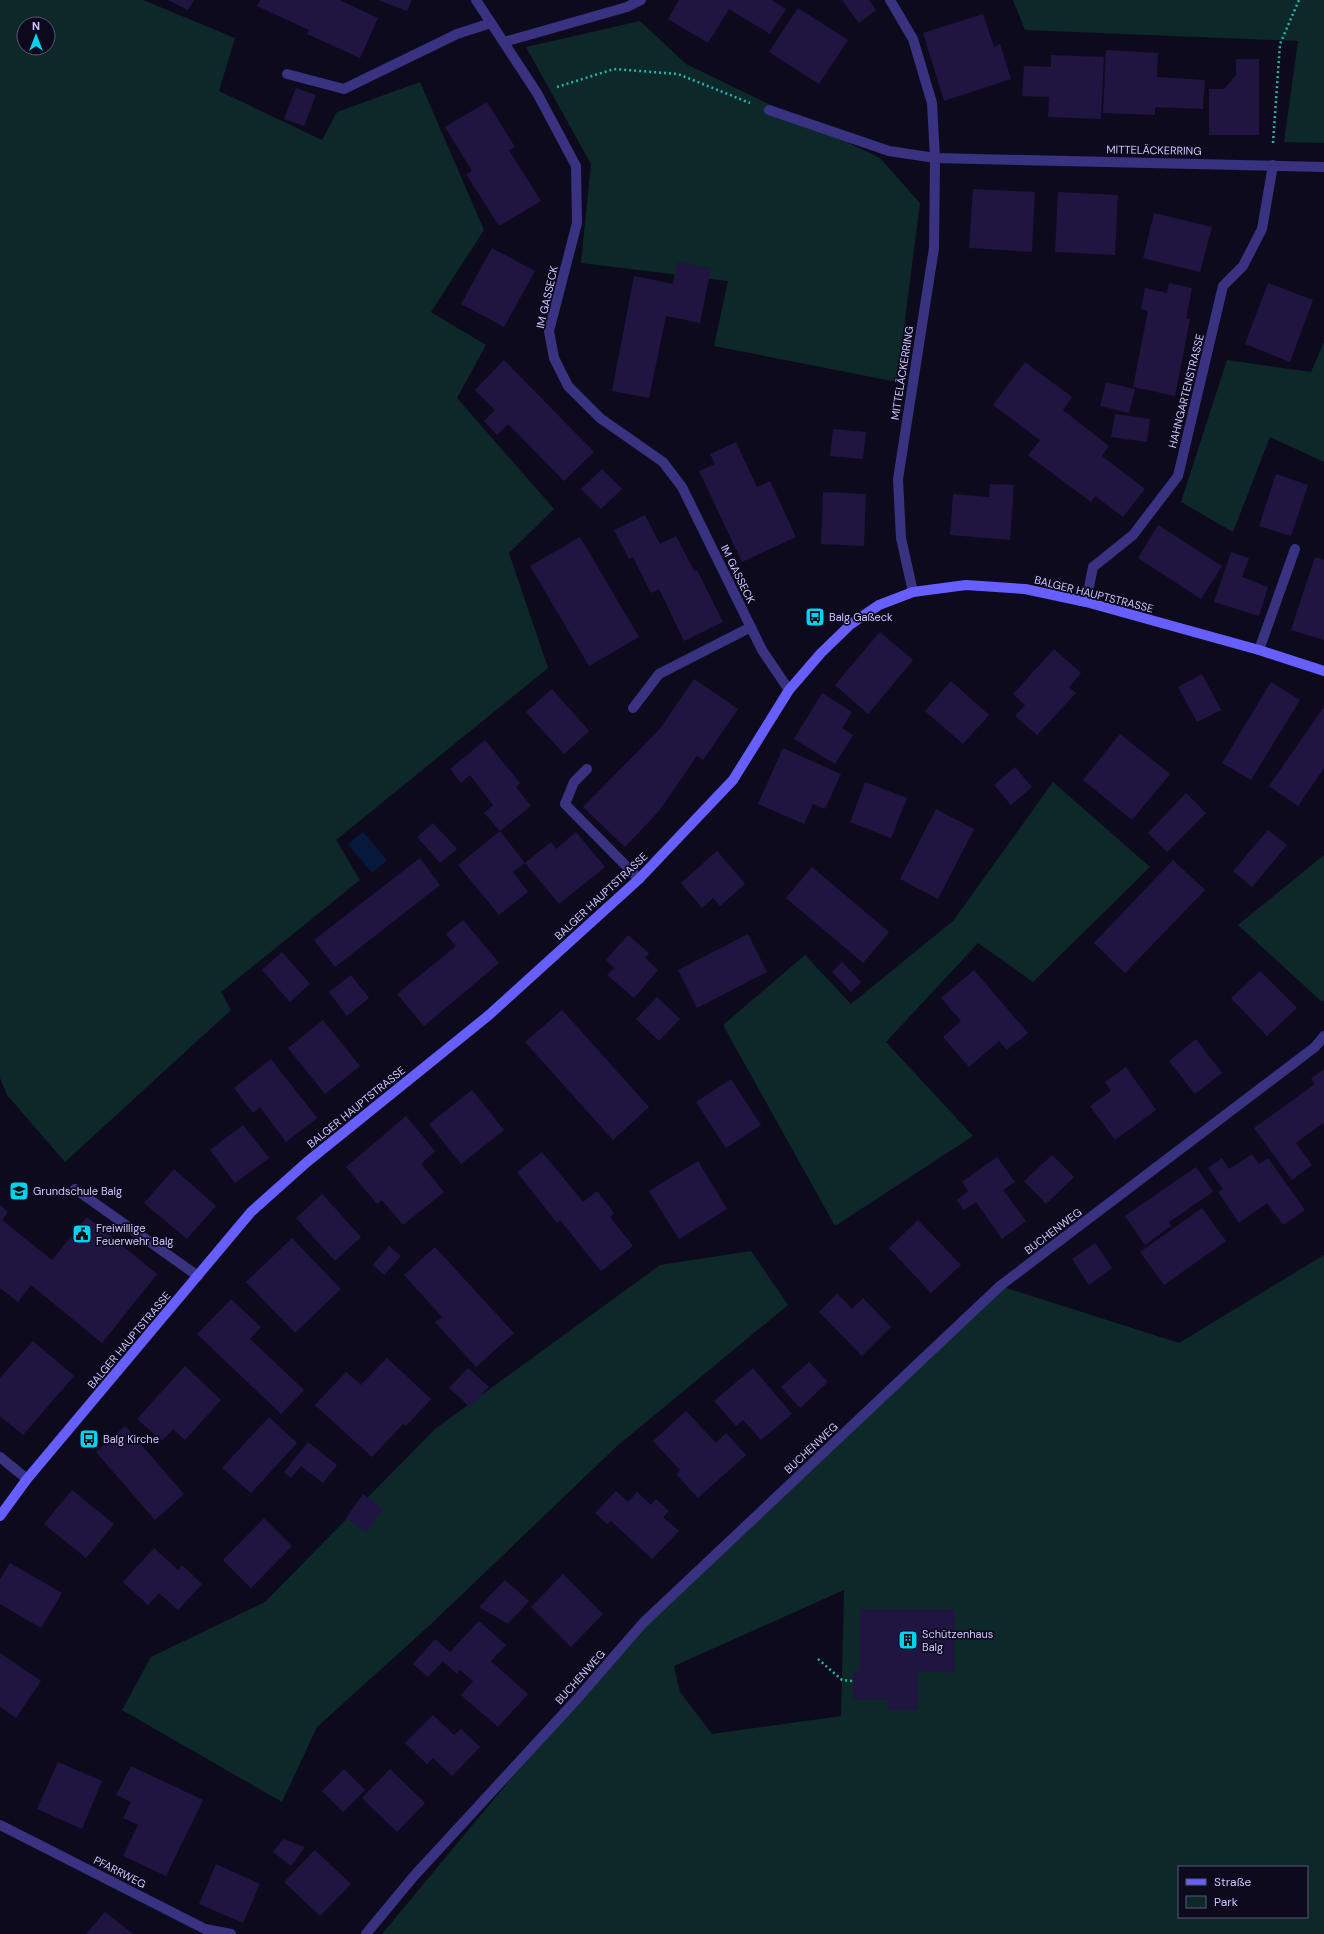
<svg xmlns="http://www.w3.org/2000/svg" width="1324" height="1934" font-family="'DM Sans',sans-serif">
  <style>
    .green { fill: #0d2828; fill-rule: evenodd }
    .water { fill: #06183b }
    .building { fill: #1f1540 }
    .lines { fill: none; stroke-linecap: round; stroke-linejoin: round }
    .path { stroke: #25b5b1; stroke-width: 2.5; stroke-dasharray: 2 3; stroke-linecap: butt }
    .lane { stroke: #383280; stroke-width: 10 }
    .street { stroke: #383280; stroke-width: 10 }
    .secondary { stroke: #675eff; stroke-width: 10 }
    .labels { text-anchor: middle; stroke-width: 3.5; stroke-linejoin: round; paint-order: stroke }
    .street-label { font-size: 11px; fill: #cfc7ff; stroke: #0e0a1e }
    .poi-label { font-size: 11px; fill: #cfc7ff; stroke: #0e0a1e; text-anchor: start }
  </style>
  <rect width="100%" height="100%" fill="#0e0a1e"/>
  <!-- green -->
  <g class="green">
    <path d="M0 0H143L235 38 219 91 322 140 337 112 420 82 484 230 431 312 486 345 457 398 554 509 509 553 548 668 336 840 360 880 221 992 231 1010 65 1162 7 1095 0 1078ZM24 24H48V48H24Z"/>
    <path d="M1013 0H1324V143L1284 142 1298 41 1025 30Z"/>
    <path d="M640 21 686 64 880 158 920 203 897 382 714 346 728 281 581 263 591 164 526 47Z"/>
    <path d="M1324 342V462L1270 437 1233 532 1181 502 1227 360 1311 372Z"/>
    <path d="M1053 782 1150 867 1033 982 978 943 886 1042 973 1136 835 1226 723 1025 805 955 851 1004 953 921Z"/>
    <path d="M1324 855V1000L1322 1002 1238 925Z"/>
    <path d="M751 1251 788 1305 617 1446 431 1624 317 1727 282 1802 122 1710 151 1657 265 1602 435 1429 660 1265Z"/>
    <path d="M1324 1255V1934H382L577 1699 643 1623 1000 1286 1179 1343ZM844 1590 841 1716 712 1734 680 1692 674 1666ZM1179 1867H1307V1917H1179Z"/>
  </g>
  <!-- water -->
  <path class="water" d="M363 832 387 860 372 873 348 844Z"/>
  <!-- building -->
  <g class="building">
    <path d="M168 0H194L188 10Z"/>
    <path d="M260 0H339L378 18 360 58 307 34 309 30 257 6Z"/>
    <path d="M378 0H412L407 11Z"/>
    <path d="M679 0H771L786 9 770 34 729 9 708 43 668 19Z"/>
    <path d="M842 0H869L876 10 859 23Z"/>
    <path d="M798 8 848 40 819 84 769 52Z"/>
    <path d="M983 14 994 47 1000 44 1011 79 944 101 923 33Z"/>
    <path d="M1106 50 1158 53 1157 77 1205 80 1203 109 1155 107V115L1103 113Z"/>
    <path d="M1051 55 1104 57 1101 119 1048 117 1049 97 1022 96 1024 66 1051 67Z"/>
    <path d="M1236 59H1259V135H1209V89H1224L1236 75Z"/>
    <path d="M296 88 316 95 304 126 284 119Z"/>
    <path d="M487 102 515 147 509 150 541 201 499 226 466 174 472 171 445 127Z"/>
    <path d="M973 189 1035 192 1032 252 969 248Z"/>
    <path d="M1058 192 1118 195 1115 255 1055 252Z"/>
    <path d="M1154 213 1212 227 1200 272 1143 258Z"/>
    <path d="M492 248 535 271 504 327 461 304Z"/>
    <path d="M677 262 711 268 700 323 666 316 649 398 612 391 634 276 673 284Z"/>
    <path d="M1169 283 1192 288 1186 318 1190 319 1175 396 1133 387 1148 311 1141 309 1145 288 1167 293Z"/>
    <path d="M1268 283 1313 300 1290 362 1245 344Z"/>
    <path d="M504 360 594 452 564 481 508 424 497 435 484 421 495 410 475 390Z"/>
    <path d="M1025 362 1072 397 1063 410 1109 446 1102 456 1145 489 1123 517 1095 496 1091 502 1028 455 1040 440 993 405Z"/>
    <path d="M1106 382 1135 389 1129 413 1100 406Z"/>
    <path d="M1115 414 1150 419 1147 442 1111 437Z"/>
    <path d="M833 429 866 432 863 459 830 456Z"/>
    <path d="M736 442 757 487 770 481 796 537 742 562 699 471 715 464 710 454Z"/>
    <path d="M602 469 622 489 601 509 581 489Z"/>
    <path d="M1276 474 1308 485 1291 536 1259 526Z"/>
    <path d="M990 484 1014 485 1010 540 950 535 953 494 989 497Z"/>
    <path d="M823 492 866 494 864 546 821 544Z"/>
    <path d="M645 515 660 544 676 536 694 571 697 570 723 622 684 641 659 589 651 593 633 557 629 559 614 530Z"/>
    <path d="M1158 525 1222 566 1201 599 1138 558Z"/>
    <path d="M580 537 639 637 589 666 530 566Z"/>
    <path d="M1231 552 1249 558 1242 577 1268 587 1259 616 1214 602Z"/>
    <path d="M1315 557 1324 560V640L1291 630Z"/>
    <path d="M880 632 913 660 868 714 835 685Z"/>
    <path d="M1054 649 1081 673 1069 687 1076 693 1037 735 1015 716 1025 705 1013 694Z"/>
    <path d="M1202 674 1221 710 1197 722 1178 687Z"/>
    <path d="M694 679 738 709 703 760 697 756 659 811 625 847 583 807 659 730Z"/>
    <path d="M951 681 989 715 963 744 925 711Z"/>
    <path d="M1271 682 1300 700 1251 780 1222 763Z"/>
    <path d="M552 689 589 731 564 754 526 712Z"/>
    <path d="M822 693 852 712 842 728 853 735 835 764 794 739Z"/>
    <path d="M1323 708 1324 709V768L1298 806 1269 786Z"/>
    <path d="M1120 734 1170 774 1132 820 1083 780Z"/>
    <path d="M485 740 520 783 516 787 531 806 500 831 525 863 513 872 528 892 499 915 458 865 500 831 484 813 493 805 470 775 461 783 450 769Z"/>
    <path d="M783 748 841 774 825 809 813 804 804 824 758 804Z"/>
    <path d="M1015 767 1032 787 1011 805 994 785Z"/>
    <path d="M865 782 907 798 891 838 850 822Z"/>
    <path d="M1186 793 1206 813 1167 852 1148 833Z"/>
    <path d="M936 809 974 829 938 899 900 879Z"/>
    <path d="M433 823 457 849 440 863 417 837Z"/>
    <path d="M1268 830 1287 845 1252 887 1233 871Z"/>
    <path d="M576 832 605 867 559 904 525 863 551 842 556 849Z"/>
    <path d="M717 851 745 884 720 906 713 898 702 908 681 883Z"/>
    <path d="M420 858 440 885 335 967 314 940Z"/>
    <path d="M1173 860 1205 890 1125 973 1094 943Z"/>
    <path d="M812 867 889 932 863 963 786 898Z"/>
    <path d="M463 920 499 963 424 1026 397 994 456 946 446 934Z"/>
    <path d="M748 934 767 972 697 1008 678 970Z"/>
    <path d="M628 935 649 953 645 958 658 970 634 998 607 975 614 968 606 960Z"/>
    <path d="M282 952 310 984 290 1002 262 970Z"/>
    <path d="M842 962 861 982 851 992 832 972Z"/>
    <path d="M974 970 1028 1033 1007 1050 999 1041 969 1067 943 1037 961 1021 941 998Z"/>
    <path d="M1260 971 1297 1008 1267 1036 1231 998Z"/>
    <path d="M351 975 369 998 347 1016 329 992Z"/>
    <path d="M657 997 680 1019 659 1041 636 1019Z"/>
    <path d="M562 1010 649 1107 613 1140 525 1042Z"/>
    <path d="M323 1020 360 1066 325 1094 288 1048Z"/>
    <path d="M1196 1039 1222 1073 1195 1094 1169 1061Z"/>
    <path d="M271 1059 317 1118 286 1142 260 1107 253 1113 234 1088Z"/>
    <path d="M1126 1067 1156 1110 1115 1140 1090 1106 1111 1091 1105 1082Z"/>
    <path d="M1324 1069V1125L1323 1123 1296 1143 1312 1165 1292 1180 1254 1128 1315 1084 1311 1079Z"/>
    <path d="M731 1079 761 1125 726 1148 696 1102Z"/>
    <path d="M472 1090 504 1130 461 1164 429 1124Z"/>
    <path d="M406 1116 435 1151 421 1164 444 1192 403 1225 382 1200 377 1204 346 1167Z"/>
    <path d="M243 1125 269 1158 235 1183 210 1150Z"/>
    <path d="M542 1152 583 1202 597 1191 614 1213 610 1217 633 1246 601 1271 560 1220 557 1223 517 1172Z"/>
    <path d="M1252 1154 1259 1164 1268 1158 1305 1210 1283 1225 1267 1203 1239 1223 1218 1192 1223 1189 1208 1168 1222 1158 1229 1169Z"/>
    <path d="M1052 1155 1074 1177 1046 1204 1024 1181Z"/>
    <path d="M997 1157 1015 1182 1003 1190 1026 1221 1002 1239 976 1202 964 1210 957 1200 968 1191 962 1182Z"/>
    <path d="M698 1161 727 1209 679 1239 649 1191Z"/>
    <path d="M1196 1167 1213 1192 1169 1222 1171 1226 1145 1245 1125 1216Z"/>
    <path d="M174 1169 216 1206 187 1239 144 1203Z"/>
    <path d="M322 1194 361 1237 335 1261 296 1218Z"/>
    <path d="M0 1205 8 1212 2 1220 52 1260 87 1217 157 1274 102 1343 31 1285 18 1302 0 1288Z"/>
    <path d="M1202 1208 1226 1241 1164 1285 1140 1252Z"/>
    <path d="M918 1220 961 1265 931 1293 889 1248Z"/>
    <path d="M292 1238 341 1289 295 1333 246 1282Z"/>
    <path d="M1095 1243 1112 1268 1089 1285 1072 1259Z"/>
    <path d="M389 1246 401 1256 384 1275 373 1265Z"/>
    <path d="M435 1247 514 1333 476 1367 435 1322 442 1317 404 1275Z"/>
    <path d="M837 1293 852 1309 863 1298 891 1327 862 1356 819 1312Z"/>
    <path d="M231 1299 261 1327 250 1339 304 1390 281 1414 197 1334Z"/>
    <path d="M33 1341 74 1376 23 1435 0 1416V1378Z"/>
    <path d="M387 1358 431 1399 406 1426 403 1424 372 1457 315 1405 346 1372 361 1385Z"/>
    <path d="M809 1362 828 1382 800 1408 781 1387Z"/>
    <path d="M185 1366 221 1400 185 1440 173 1429 162 1441 137 1419Z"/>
    <path d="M468 1368 489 1387 470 1407 449 1388Z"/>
    <path d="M753 1368 792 1414 761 1440 743 1420 736 1426 714 1401Z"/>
    <path d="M686 1411 716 1443 726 1433 746 1455 698 1498 676 1474 680 1470 653 1441Z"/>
    <path d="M269 1417 297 1443 251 1493 222 1468Z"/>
    <path d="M125 1426 184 1494 155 1520 96 1452Z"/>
    <path d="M308 1442 337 1465 323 1483 301 1466 291 1478 284 1472Z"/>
    <path d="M72 1490 114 1524 86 1558 44 1524Z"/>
    <path d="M616 1491 628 1502 637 1492 651 1505 656 1499 669 1511 663 1517 679 1531 652 1559 611 1521 607 1524 595 1513Z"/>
    <path d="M363 1494 383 1509 366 1533 346 1518Z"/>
    <path d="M264 1518 292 1546 251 1588 223 1560Z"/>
    <path d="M154 1548 178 1570 182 1565 202 1584 178 1610 159 1593 148 1605 123 1582Z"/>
    <path d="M10 1563 62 1593 41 1628 0 1604V1579Z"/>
    <path d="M563 1574 603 1614 571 1647 531 1607Z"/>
    <path d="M505 1580 529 1601 508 1624 479 1607Z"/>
    <path d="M860 1609H955V1672H918V1710H888V1700H853V1671H860Z"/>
    <path d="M479 1621 506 1645 491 1661 528 1694 498 1727 461 1695 473 1681 460 1670 457 1674 443 1661 428 1677 413 1664 435 1639 450 1652Z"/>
    <path d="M0 1653 41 1681 16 1718 0 1707Z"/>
    <path d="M433 1715 454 1735 461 1729 480 1747 452 1776 433 1758 427 1764 405 1743Z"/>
    <path d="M58 1762 102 1781 82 1829 37 1809Z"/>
    <path d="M131 1766 203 1800 166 1876 123 1856 138 1825 123 1818 131 1802 116 1795Z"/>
    <path d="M344 1769 365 1790 343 1812 322 1791Z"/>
    <path d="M390 1769 425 1803 397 1832 362 1798Z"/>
    <path d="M283 1839 305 1847 291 1866 273 1852Z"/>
    <path d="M315 1850 351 1884 320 1916 284 1882Z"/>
    <path d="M216 1864 260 1884 243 1923 199 1904Z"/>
    <path d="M105 1912 133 1934H86Z"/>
  </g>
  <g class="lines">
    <!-- path -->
    <g class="path">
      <path d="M557 87 614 69 678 74 750 103"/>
      <path d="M1273 143 1280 44 1299 0"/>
      <path d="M818 1659 842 1680 853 1681"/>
    </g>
    <!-- lane -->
    <g class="lane">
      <path d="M504 42 627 7 641 0"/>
      <path d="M287 74 344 89 457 34 491 23"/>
      <path d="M1259 650 1295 549"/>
      <path d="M633 708 659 674 751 627"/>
      <path d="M587 769 574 782 565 804 639 879"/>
      <path d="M75 1189 198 1276"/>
      <path d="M0 1457 27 1479"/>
    </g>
    <!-- street -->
    <g class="street">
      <path d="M476 0 537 93 576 166 577 223 549 331 554 358 568 386 600 418 663 462 682 487 762 650 789 690"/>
      <path d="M890 0 913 39 932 103 935 158 934 248 898 479 901 538 913 592"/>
      <path d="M769 110 889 151 935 158 1324 167"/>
      <path d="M1086 602 1093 567 1133 535 1178 476 1223 286 1243 266 1262 229 1273 165"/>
      <path d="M0 1825 205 1929 231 1934"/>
      <path d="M366 1934 414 1876 577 1699 643 1623 1000 1286 1315 1047 1324 1036"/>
    </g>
    <!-- secondary -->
    <path class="secondary" d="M0 1516 27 1479 251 1212 307 1162 489 1015 639 879 733 780 789 690 821 653 851 624 879 605 913 592 966 585 1025 589 1086 602 1259 650 1324 671"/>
  </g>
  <!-- icons -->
  <defs>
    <symbol id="bus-square" viewBox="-11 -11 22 22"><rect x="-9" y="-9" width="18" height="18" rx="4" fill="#00d2f2" stroke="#0e0a1e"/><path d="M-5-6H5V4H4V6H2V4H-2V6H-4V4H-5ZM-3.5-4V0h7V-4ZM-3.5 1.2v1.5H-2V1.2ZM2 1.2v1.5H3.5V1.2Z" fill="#111"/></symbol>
    <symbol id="school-square" viewBox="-11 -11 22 22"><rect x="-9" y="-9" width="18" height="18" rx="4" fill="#00d2f2" stroke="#0e0a1e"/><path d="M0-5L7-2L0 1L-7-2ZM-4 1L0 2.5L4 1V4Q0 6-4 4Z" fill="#111"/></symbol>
    <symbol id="civic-square" viewBox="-11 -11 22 22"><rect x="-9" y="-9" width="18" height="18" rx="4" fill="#00d2f2" stroke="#0e0a1e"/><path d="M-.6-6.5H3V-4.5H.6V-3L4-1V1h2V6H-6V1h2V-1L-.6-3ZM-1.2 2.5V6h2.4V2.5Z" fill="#111"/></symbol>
    <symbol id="building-square" viewBox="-11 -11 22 22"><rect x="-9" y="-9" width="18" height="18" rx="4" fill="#00d2f2" stroke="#0e0a1e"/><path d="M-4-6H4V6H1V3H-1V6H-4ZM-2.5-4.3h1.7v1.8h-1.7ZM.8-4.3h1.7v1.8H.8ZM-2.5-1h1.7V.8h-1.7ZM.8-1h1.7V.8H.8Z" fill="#111"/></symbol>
  </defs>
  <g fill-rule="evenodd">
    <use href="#bus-square" x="804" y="606" width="22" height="22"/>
    <use href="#school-square" x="8" y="1180" width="22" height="22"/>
    <use href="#civic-square" x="71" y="1223" width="22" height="22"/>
    <use href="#bus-square" x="78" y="1428" width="22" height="22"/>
    <use href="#building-square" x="897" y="1629" width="22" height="22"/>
  </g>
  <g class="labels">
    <!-- street labels -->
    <g class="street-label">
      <text transform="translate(1154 150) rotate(1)" y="4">MITTELÄCKERRING</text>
      <text transform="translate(547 297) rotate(-77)" y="4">IM GASSECK</text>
      <text transform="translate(902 373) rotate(-81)" y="4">MITTELÄCKERRING</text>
      <text transform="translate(1186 391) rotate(-76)" y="4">HAHNGARTENSTRASSE</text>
      <text transform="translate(738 574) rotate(64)" y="4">IM GASSECK</text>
      <text transform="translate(1094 594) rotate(14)" y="4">BALGER HAUPTSTRASSE</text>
      <text transform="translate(601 896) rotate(-43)" y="4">BALGER HAUPTSTRASSE</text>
      <text transform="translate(356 1107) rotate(-39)" y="4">BALGER HAUPTSTRASSE</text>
      <text transform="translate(1053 1231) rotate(-37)" y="4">BUCHENWEG</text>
      <text transform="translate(129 1340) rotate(-50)" y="4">BALGER HAUPTSTRASSE</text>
      <text transform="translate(811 1448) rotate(-43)" y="4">BUCHENWEG</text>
      <text transform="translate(580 1677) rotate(-48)" y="4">BUCHENWEG</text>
      <text transform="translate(120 1872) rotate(27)" y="4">PFARRWEG</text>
    </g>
    <!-- poi labels -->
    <g class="poi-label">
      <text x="829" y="621">Balg Gaßeck</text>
      <text x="33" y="1195">Grundschule Balg</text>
      <text x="96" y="1232">Freiwillige<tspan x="96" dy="13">Feuerwehr Balg</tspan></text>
      <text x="103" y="1443">Balg Kirche</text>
      <text x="922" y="1638">Schützenhaus<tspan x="922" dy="13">Balg</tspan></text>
    </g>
  </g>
  <!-- legend -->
  <rect x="1178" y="1866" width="130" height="52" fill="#0e0a1e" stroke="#5b5678"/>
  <rect x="1186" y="1879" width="20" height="6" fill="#675eff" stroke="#5b5678"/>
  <text x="1214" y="1886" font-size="12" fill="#cfc7ff">Straße</text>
  <rect x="1186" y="1896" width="20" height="12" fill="#0d2828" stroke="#5b5678"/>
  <text x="1214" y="1906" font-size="12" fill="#cfc7ff">Park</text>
  <!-- north arrow -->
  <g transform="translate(36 36)"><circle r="19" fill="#0e0a1e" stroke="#5b5678"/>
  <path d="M0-3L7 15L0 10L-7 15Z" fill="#00d2f2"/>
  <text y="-6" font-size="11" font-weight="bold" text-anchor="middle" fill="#cfc7ff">N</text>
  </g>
</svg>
